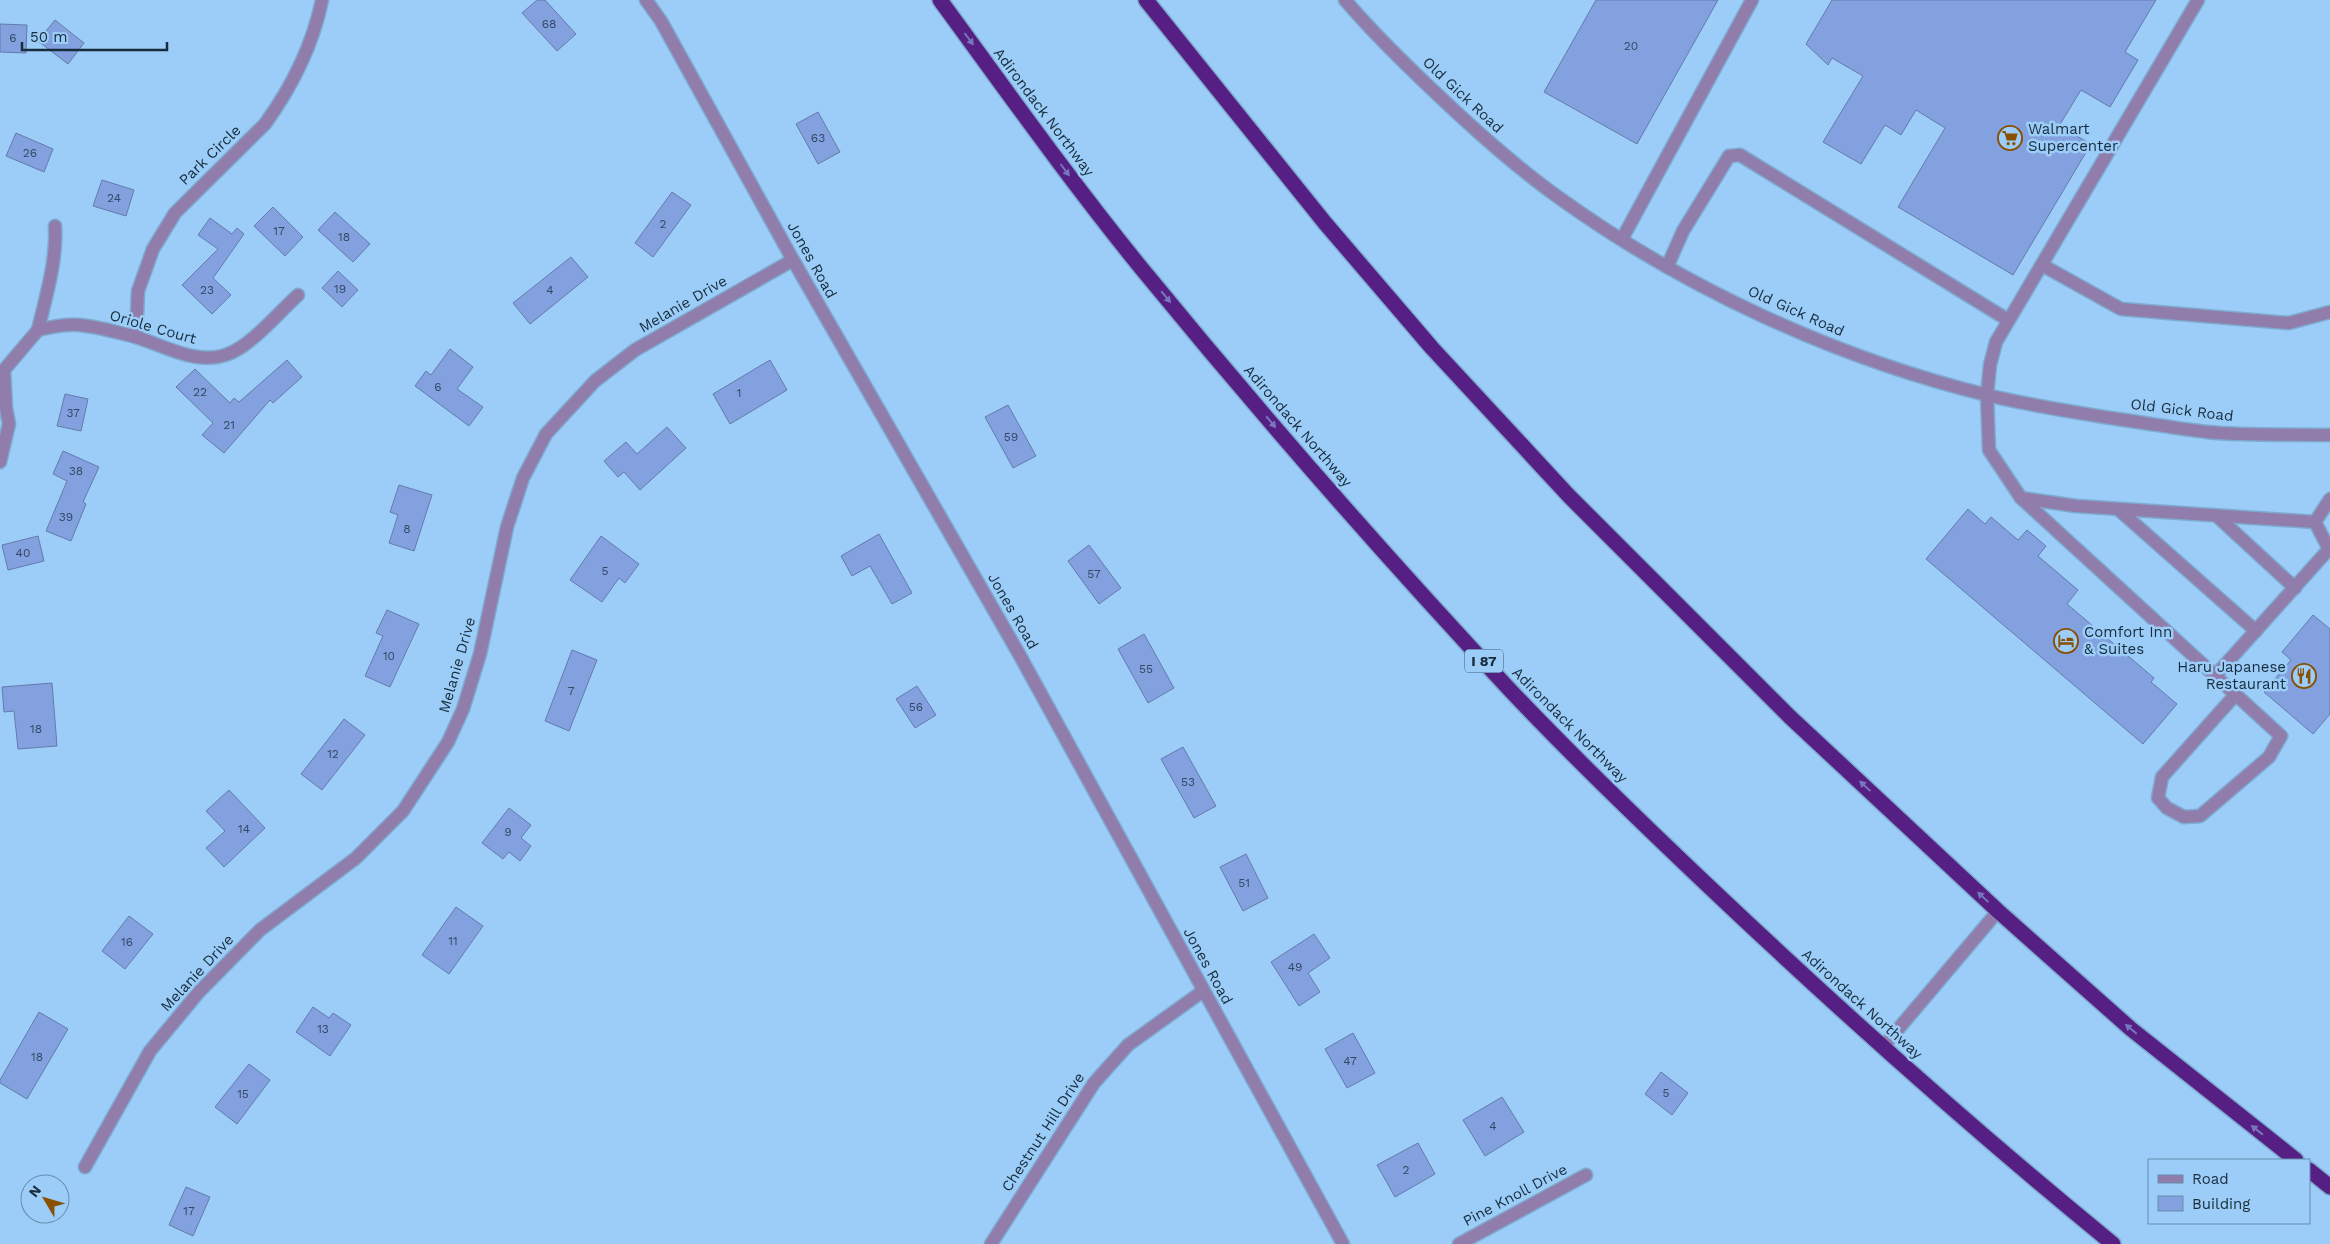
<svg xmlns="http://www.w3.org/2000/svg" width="2330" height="1244" font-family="'Work Sans',sans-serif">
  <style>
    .building { fill: #83a0df; stroke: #647bac }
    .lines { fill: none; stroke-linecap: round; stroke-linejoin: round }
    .minor-casing { stroke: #7eaacf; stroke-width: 15 }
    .highway-casing { stroke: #7eaacf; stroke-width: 18 }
    .minor { stroke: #917dab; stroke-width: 12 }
    .highway { stroke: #551f83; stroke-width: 15 }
    .oneway { fill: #7876be }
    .labels { text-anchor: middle; stroke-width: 5; stroke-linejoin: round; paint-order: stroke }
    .number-label { font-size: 12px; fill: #334965 }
    .shield { fill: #9bcdf8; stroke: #3f5c74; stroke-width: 1 }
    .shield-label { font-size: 14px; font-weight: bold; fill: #182c3c }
    .street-label { font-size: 15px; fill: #182c3c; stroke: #9bcdf8 }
    .poi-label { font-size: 15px; fill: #182c3c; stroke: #9bcdf8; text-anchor: start }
  </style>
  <rect width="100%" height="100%" fill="#9bcdf8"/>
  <!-- building -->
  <g class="building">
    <path d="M537 0H545L576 34 557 51 522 13Z"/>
    <path d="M1596 0H1718L1637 144 1544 92Z"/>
    <path d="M1832 0H2156L2125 52 2138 60 2110 107 2081 90 2059 126 2091 144 2013 275 1898 207 1945 128 1916 110 1901 135 1885 125 1861 164 1823 142 1863 76 1832 58 1828 65 1806 44Z"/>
    <path d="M55 20 84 43 68 64 38 41Z"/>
    <path d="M0 24 27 25 26 53 0 52Z"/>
    <path d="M818 112 840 152 818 164 796 124Z"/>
    <path d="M16 133 53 149 44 172 6 156Z"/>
    <path d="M102 180 134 190 126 216 93 206Z"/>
    <path d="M672 192 691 205 653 257 635 243Z"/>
    <path d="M273 207 303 237 285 256 254 226Z"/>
    <path d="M335 212 370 244 353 262 318 230Z"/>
    <path d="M210 218 232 234 237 228 244 234 213 278 231 295 212 314 182 285 218 249 198 235Z"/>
    <path d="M571 257 588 277 530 324 513 303Z"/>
    <path d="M338 271 358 290 342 307 322 288Z"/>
    <path d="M450 349 473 367 457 389 483 407 469 426 415 386 426 371 431 375Z"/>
    <path d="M287 360 302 377 273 403 270 400 224 453 202 435 213 423 176 387 195 369 230 403 234 398 239 402Z"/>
    <path d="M770 360 787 390 730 424 713 394Z"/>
    <path d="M65 394 88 399 81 431 57 426Z"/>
    <path d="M1008 405 1036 456 1013 468 985 417Z"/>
    <path d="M667 427 686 448 640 490 624 472 618 477 604 461 626 442 637 454Z"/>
    <path d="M63 451 99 467 83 502 86 504 71 541 46 531 67 481 53 474Z"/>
    <path d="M399 485 432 495 414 551 389 543 398 515 390 512Z"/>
    <path d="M1968 509 1985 524 1991 517 2018 540 2027 530 2046 546 2038 556 2078 590 2067 604 2154 678 2151 682 2177 704 2143 744 1926 559Z"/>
    <path d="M879 534 912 593 892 604 870 566 852 576 841 556Z"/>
    <path d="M38 536 44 561 8 570 2 545Z"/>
    <path d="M601 536 639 564 625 583 619 578 602 602 570 580Z"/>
    <path d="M1089 545 1121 588 1099 604 1068 561Z"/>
    <path d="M387 610 419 624 390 687 365 676 383 636 376 633Z"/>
    <path d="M2313 615 2330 629V714L2313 734 2264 692 2291 660 2282 652Z"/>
    <path d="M1144 634 1174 688 1148 703 1118 649Z"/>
    <path d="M572 650 597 660 569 731 545 721Z"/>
    <path d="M52 683 57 746 18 749 14 711 4 712 2 687Z"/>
    <path d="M917 686 936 715 915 728 896 699Z"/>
    <path d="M344 719 365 735 322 790 301 774Z"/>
    <path d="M1183 747 1216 806 1194 818 1161 759Z"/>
    <path d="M229 790 265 828 224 867 206 848 225 831 206 811Z"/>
    <path d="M509 808 531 825 521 838 531 846 520 861 509 852 503 859 482 843Z"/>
    <path d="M1246 854 1268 898 1243 911 1220 867Z"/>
    <path d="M456 907 483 926 449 974 422 955Z"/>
    <path d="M129 916 153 934 125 969 102 951Z"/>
    <path d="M1314 934 1330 958 1308 973 1320 992 1299 1006 1271 962Z"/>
    <path d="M313 1007 329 1018 333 1013 351 1025 330 1056 296 1032Z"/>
    <path d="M39 1012 68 1029 27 1099 0 1083V1080Z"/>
    <path d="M1353 1033 1375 1073 1347 1088 1325 1049Z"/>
    <path d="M249 1064 270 1080 237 1124 215 1107Z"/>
    <path d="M1661 1072 1688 1093 1672 1115 1645 1094Z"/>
    <path d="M1502 1097 1524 1132 1485 1156 1463 1120Z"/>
    <path d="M1418 1143 1435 1174 1395 1197 1377 1165Z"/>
    <path d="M186 1187 210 1197 193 1236 169 1225Z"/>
  </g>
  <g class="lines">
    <defs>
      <g id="minor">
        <path d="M646 0 661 21 793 260 1019 654 1343 1244"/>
        <path d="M1345 0C1374 34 1407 66 1439 96 1477 132 1516 167 1558 197 1684 288 1836 358 1987 395 2032 406 2078 413 2124 420 2152 424 2179 429 2207 432 2248 436 2289 434 2330 435"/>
        <path d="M2198 0 1996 342 1990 365 1987 395 1989 450 2021 498 2076 506 2315 522 2330 499"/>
        <path d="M1622 239 1752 0"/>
        <path d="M2042 265 2121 309 2289 323 2330 312"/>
        <path d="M1667 267 1683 231 1729 156 1740 155 2008 320"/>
        <path d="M38 330C55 326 70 323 87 326 103 328 120 333 136 337 165 346 197 366 228 354 252 345 278 313 298 295"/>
        <path d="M38 330C46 296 57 261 55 226"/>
        <path d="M136 337 138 291 153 249 175 213 265 124C291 88 313 44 322 0"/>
        <path d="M0 371 4 370 38 330"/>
        <path d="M0 462 9 424 6 408 4 370"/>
        <path d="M2021 498 2281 736 2269 757 2200 816 2184 817 2167 808 2158 798 2162 777 2236 694"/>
        <path d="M2119 510 2256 631"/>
        <path d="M2218 517 2295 588"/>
        <path d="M2215 676 2329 549 2315 522"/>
        <path d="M1883 1047 1998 911"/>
        <path d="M85 1167 150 1051 198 993 260 930 356 858 403 811 448 742 463 709 480 654 507 527 523 478 546 434 595 381 635 350 793 260"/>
        <path d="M991 1244 1094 1083 1128 1045 1203 991"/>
        <path d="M1459 1244 1586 1175"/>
      </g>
      <g id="highway">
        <path d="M940 0C1006 90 1071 182 1142 269 1260 413 1383 554 1510 690 1577 761 1648 829 1719 896 1846 1016 1977 1133 2113 1244"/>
        <path d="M1146 0 1325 223 1432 348 1569 496 1790 717 1998 911 2131 1029 2296 1160"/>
        <path d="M2309 1170 2330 1187"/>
      </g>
    </defs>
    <!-- minor casing -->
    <use href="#minor" class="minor-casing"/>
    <!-- highway casing -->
    <use href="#highway" class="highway-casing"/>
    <!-- minor -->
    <use href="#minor" class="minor"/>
    <!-- highway -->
    <use href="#highway" class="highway"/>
  </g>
  <!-- one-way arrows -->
  <defs><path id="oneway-solid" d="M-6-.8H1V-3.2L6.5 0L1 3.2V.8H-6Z" transform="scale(1.25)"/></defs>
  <g class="oneway">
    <use href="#oneway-solid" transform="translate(969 39) rotate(53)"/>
    <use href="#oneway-solid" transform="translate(1065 170) rotate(53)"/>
    <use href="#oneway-solid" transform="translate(1166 297) rotate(50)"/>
    <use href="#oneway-solid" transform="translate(1271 422) rotate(50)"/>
    <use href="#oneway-solid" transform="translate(1865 786) rotate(-137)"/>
    <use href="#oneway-solid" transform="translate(1983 897) rotate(-137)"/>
    <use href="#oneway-solid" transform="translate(2131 1029) rotate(-140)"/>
    <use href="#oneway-solid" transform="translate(2257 1130) rotate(-142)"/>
  </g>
  <!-- icons -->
  <defs>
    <symbol id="supermarket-ring" viewBox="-11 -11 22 22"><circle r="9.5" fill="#9bcdf8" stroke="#895004" stroke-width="1.5"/><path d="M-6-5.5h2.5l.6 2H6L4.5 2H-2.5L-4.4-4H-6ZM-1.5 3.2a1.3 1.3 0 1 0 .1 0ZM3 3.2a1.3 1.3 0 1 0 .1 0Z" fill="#895004"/></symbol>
    <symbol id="hotel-ring" viewBox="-11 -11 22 22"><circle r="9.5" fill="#9bcdf8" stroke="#895004" stroke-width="1.5"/><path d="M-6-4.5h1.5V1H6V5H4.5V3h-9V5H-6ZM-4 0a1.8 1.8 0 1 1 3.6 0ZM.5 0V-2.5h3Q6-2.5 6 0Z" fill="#895004"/></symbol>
    <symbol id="restaurant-ring" viewBox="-11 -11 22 22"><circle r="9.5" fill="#9bcdf8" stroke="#895004" stroke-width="1.5"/><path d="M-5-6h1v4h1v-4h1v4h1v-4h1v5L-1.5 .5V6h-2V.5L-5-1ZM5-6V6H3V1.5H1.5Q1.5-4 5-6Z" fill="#895004"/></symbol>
  </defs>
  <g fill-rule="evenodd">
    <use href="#supermarket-ring" x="1996" y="124" width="28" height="28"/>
    <use href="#hotel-ring" x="2052" y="627" width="28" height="28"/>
    <use href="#restaurant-ring" x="2290" y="662" width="28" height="28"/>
  </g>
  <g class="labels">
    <!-- number labels -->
    <g class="number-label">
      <text x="549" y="28">68</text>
      <text x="13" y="42">6</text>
      <text x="1631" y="50">20</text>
      <text x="818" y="142">63</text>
      <text x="30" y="157">26</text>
      <text x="114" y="202">24</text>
      <text x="663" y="228">2</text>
      <text x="279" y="235">17</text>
      <text x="344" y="241">18</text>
      <text x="340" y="293">19</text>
      <text x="207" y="294">23</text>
      <text x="550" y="294">4</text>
      <text x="438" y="391">6</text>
      <text x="200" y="396">22</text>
      <text x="739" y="397">1</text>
      <text x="73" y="417">37</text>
      <text x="229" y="429">21</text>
      <text x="1011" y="441">59</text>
      <text x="76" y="475">38</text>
      <text x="66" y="521">39</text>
      <text x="407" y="533">8</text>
      <text x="23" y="557">40</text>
      <text x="605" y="575">5</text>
      <text x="1094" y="578">57</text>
      <text x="389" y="660">10</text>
      <text x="1146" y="673">55</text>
      <text x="571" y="695">7</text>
      <text x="916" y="711">56</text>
      <text x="36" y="733">18</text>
      <text x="333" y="758">12</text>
      <text x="1188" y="786">53</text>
      <text x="244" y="833">14</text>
      <text x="508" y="836">9</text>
      <text x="1244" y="887">51</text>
      <text x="453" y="945">11</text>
      <text x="127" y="946">16</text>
      <text x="1295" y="971">49</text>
      <text x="323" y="1033">13</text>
      <text x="37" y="1061">18</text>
      <text x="1350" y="1065">47</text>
      <text x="1666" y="1097">5</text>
      <text x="243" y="1098">15</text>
      <text x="1493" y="1130">4</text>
      <text x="1406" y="1174">2</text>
      <text x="189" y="1215">17</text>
    </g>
    <!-- shield labels -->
    <rect class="shield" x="1465" y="649.5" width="38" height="23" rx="4"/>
    <g class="shield-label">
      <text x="1484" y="666">I 87</text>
    </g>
    <!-- street labels -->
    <g class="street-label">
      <text transform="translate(1463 95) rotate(43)" y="5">Old Gick Road</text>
      <text transform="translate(1044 112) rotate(53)" y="5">Adirondack Northway</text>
      <text transform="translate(210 155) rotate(-44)" y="5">Park Circle</text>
      <text transform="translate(812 260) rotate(61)" y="5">Jones Road</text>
      <text transform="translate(683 304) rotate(-30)" y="5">Melanie Drive</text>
      <text transform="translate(1796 311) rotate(24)" y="5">Old Gick Road</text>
      <text transform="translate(153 327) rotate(16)" y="5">Oriole Court</text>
      <text transform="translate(2182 410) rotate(7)" y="5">Old Gick Road</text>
      <text transform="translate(1298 426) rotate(49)" y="5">Adirondack Northway</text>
      <text transform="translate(1013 611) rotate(60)" y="5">Jones Road</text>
      <text transform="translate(457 665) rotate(-74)" y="5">Melanie Drive</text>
      <text transform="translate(1570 725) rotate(45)" y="5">Adirondack Northway</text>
      <text transform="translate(1208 966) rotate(61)" y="5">Jones Road</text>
      <text transform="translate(197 973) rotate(-47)" y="5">Melanie Drive</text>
      <text transform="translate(1862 1004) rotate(42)" y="5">Adirondack Northway</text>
      <text transform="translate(1043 1132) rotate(-57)" y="5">Chestnut Hill Drive</text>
      <text transform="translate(1515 1195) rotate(-28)" y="5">Pine Knoll Drive</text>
    </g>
    <!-- poi labels -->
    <g class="poi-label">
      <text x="2028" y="134">Walmart<tspan x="2028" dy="17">Supercenter</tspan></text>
      <text x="2084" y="637">Comfort Inn<tspan x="2084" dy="17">&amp; Suites</tspan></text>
      <text x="2286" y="672" text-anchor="end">Haru Japanese<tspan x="2286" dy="17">Restaurant</tspan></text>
    </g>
  </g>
  <!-- legend -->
  <rect x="2148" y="1159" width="162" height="65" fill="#9bcdf8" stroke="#678dad"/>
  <rect x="2158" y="1175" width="25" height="8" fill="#917dab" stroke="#678dad"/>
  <text x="2192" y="1184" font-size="15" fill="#182c3c">Road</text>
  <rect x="2158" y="1196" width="25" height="15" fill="#83a0df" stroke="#678dad"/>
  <text x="2192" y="1209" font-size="15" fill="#182c3c">Building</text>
  <!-- north arrow -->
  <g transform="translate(45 1199) rotate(308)"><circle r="24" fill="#9bcdf8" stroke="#678dad"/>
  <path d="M0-4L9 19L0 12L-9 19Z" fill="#895004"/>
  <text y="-8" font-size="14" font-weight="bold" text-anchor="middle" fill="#182c3c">N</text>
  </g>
  <!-- scale -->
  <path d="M22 42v8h145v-8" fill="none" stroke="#182c3c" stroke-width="2.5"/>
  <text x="30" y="42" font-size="15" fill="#182c3c" stroke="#9bcdf8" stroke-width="4" paint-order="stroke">50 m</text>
</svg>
